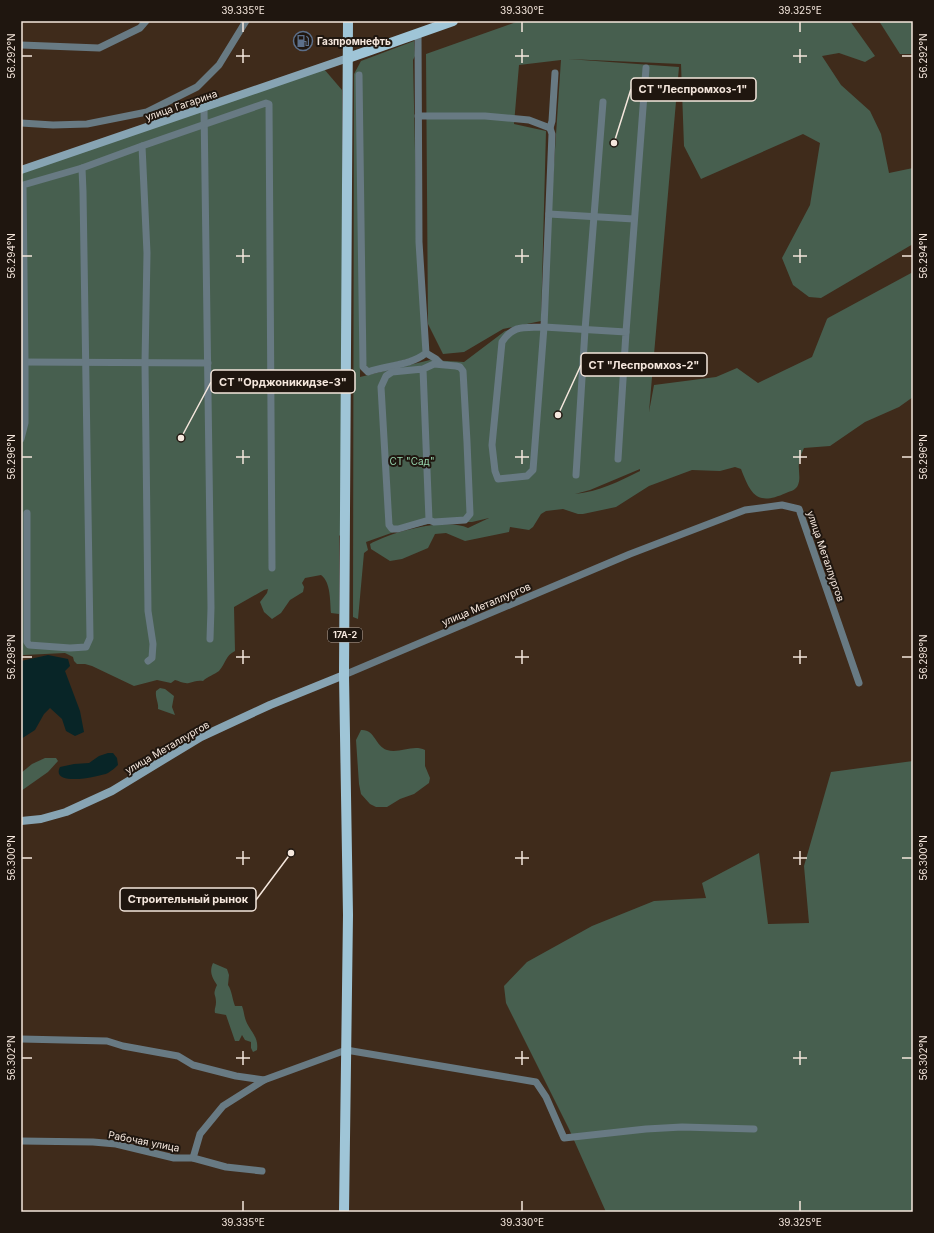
<svg xmlns="http://www.w3.org/2000/svg" width="934" height="1233" font-family="Inter,sans-serif">
  <style>
    .green { fill: #475f4f; fill-rule: evenodd }
    .water { fill: #082527 }
    .lines { fill: none; stroke-linecap: round; stroke-linejoin: round }
    .street { stroke: #687a83; stroke-width: 7 }
    .secondary { stroke: #87a4b3; stroke-width: 8 }
    .primary { stroke: #9fc5d7; stroke-width: 10 }
    .ticks { fill: none; stroke: #f5e7dd; stroke-width: 1.5 }
    .labels { text-anchor: middle; stroke-width: 4; stroke-linejoin: round; paint-order: stroke }
    .shield { fill: #1f160f; stroke: #b5a89f; stroke-width: 1 }
    .shield-label { font-size: 9px; font-weight: bold; fill: #f5e7dd }
    .poi-label { font-size: 10px; font-weight: bold; fill: #f5e7dd; stroke: #1f160f; text-anchor: start }
    .street-label { font-size: 10px; fill: #f5e7dd; stroke: #1f160f }
    .park-label { font-size: 10px; fill: #98d8b0; stroke: #1f160f }
    .leader { fill: none; stroke: #f5e7dd; stroke-width: 1.5 }
    .callout-dot { fill: #f5e7dd; stroke: #1f160f; stroke-width: 1.5 }
    .callout { fill: #1f160f; stroke: #f5e7dd; stroke-width: 1.5 }
    .callout-label { font-size: 11px; text-anchor: middle; font-weight: bold; fill: #f5e7dd }
    .neatline { fill: none; stroke: #f5e7dd; stroke-width: 1.5 }
    .ticks-label { font-size: 10px; text-anchor: middle; fill: #f5e7dd }
  </style>
  <rect width="100%" height="100%" fill="#3f2b1b"/>
  <!-- green -->
  <g class="green">
    <path d="M519 21H850L875 56 865 62 839 53 822 56 841 85 870 111 881 134 889 173 913 168V244L821 298 809 297 793 285 782 258 810 205 820 143 803 134 701 179 684 146 681 64 568 59 679 67 649 412 654 385 716 377 737 368 758 383 812 357 827 319 828 318 913 272V397L899 407 865 422 830 446 804 448C802 453 799 458 799 463 798 470 801 478 798 485 796 490 791 491 786 493 757 506 751 495 741 469L735 467 720 471 692 470 649 486 616 507 583 514H578L563 509 546 511 541 514 533 527 529 530 510 527 509 532 465 541 446 533 435 534 428 548 402 559 390 561 371 549 370 544C390 532 446 517 468 528L489 518 472 522H452L428 524 394 532 366 542 368 550 364 553 358 619 353 617 354 74 361 61 414 41 415 56 413 60 417 241 423 351 419 356 369 369 366 365 362 142 360 377 430 360 464 362 505 331 522 327 543 328 561 60 519 65 514 124 546 131 541 321 503 329 464 352 443 354 428 324 426 54ZM640 469V471C620 481 598 492 575 494L590 490Z"/>
    <path d="M879 21H913V54H900Z"/>
    <path d="M324 69 342 90V533L339 536V614L331 613C330 602 331 582 321 575L305 578 302 583 304 587 303 592 290 600 281 613 272 619 264 612 260 602 267 593 268 589 264 590 234 607 235 651C225 656 226 663 219 671 214 675 208 676 203 681 197 680 194 682 189 683 184 684 179 681 175 680L171 683 157 680 134 686 92 666 85 664H77L74 661 73 657 65 653 24 655 21 656V172Z"/>
    <path d="M160 688 165 689 174 696 172 707 175 715 158 709C159 703 155 698 156 691Z"/>
    <path d="M361 730C375 729 375 746 387 750 399 754 413 744 425 750V766L430 778 429 783 414 794 400 799 387 807H376L370 804 361 794 359 784 356 740Z"/>
    <path d="M45 758H56L58 761 48 772 21 791V773L32 764Z"/>
    <path d="M913 761V1212H606L569 1129 506 1003 504 986 527 962 592 926 654 901 706 898 702 883 759 853 768 924 809 923 804 866 831 772Z"/>
    <path d="M213 963 227 969 229 975 228 985C232 991 232 998 235 1006H242C244 1011 244 1016 246 1021 250 1031 259 1037 257 1050L253 1052 251 1048V1042L245 1040 242 1035 239 1041H235L226 1015 215 1013C214 1009 216 1007 216 1002 216 993 212 996 217 985 212 977 209 972 213 963Z"/>
  </g>
  <!-- water -->
  <g class="water">
    <path d="M48 655 68 659 70 666 65 671 80 711 84 732 75 736 66 731 62 719 50 708 44 714 35 730 21 739V661Z"/>
    <path d="M108 753H113L117 758 118 765C115 768 111 771 108 773 99 777 50 787 60 767L74 764 89 763 99 756Z"/>
  </g>
  <g class="lines">
    <!-- street -->
    <g class="street">
      <path d="M21 45 99 48 140 28 146 21"/>
      <path d="M359 75 363 367 368 372C387 365 410 366 426 353L419 242 418 33"/>
      <path d="M204 108 211 608 210 639"/>
      <path d="M418 116H485L529 120 550 128 552 134 544 327C524 328 514 324 502 342L492 445 495 471 498 479 527 476 533 470 544 327 626 332 618 459"/>
      <path d="M21 123 53 125 87 124 147 112 197 87 219 65 246 21"/>
      <path d="M550 128 552 121 555 73"/>
      <path d="M549 214 634 219"/>
      <path d="M626 332 646 68"/>
      <path d="M426 353 436 359 441 364"/>
      <path d="M22 362 208 363"/>
      <path d="M423 369 429 520 434 522 465 520 470 514 467 442 463 371 460 367 456 366 434 364 423 369 392 372 386 376 381 387 389 525 392 529H398L429 520"/>
      <path d="M21 439 25 423V362L23 185 82 168"/>
      <path d="M576 475 585 330 603 102"/>
      <path d="M27 513V642L29 645 70 648 86 647 90 638 83 192 82 168 142 146"/>
      <path d="M148 661 152 658 153 644 148 611 145 363 147 253 142 146 266 103 269 104 272 568"/>
      <path d="M344 675 630 554 745 510 782 505 799 509 859 683"/>
      <path d="M21 1039 107 1041 123 1046 178 1056 193 1065 236 1076 264 1080"/>
      <path d="M21 1141 93 1142 116 1144 174 1158H193L226 1167 262 1171"/>
      <path d="M193 1158 200 1134 223 1106 264 1080 346 1050 536 1082 546 1097 564 1138 646 1129 682 1127 754 1129"/>
    </g>
    <!-- secondary -->
    <g class="secondary">
      <path d="M21 170 348 58"/>
      <path d="M21 821 41 819 66 812 112 791 201 737 270 705 344 675"/>
    </g>
    <!-- primary -->
    <g class="primary">
      <path d="M348 58 453 21"/>
      <path d="M344 1212 348 915 344 675 348 21"/>
    </g>
  </g>
  <!-- ticks -->
  <path class="ticks" d="M243 22V32M522 22V32M800 22V32M243 49V63M522 49V63M800 49V63M22 56H32M236 56H250M515 56H529M793 56H807M902 56H912M243 249V263M522 249V263M800 249V263M22 256H32M236 256H250M515 256H529M793 256H807M902 256H912M243 450V464M522 450V464M800 450V464M22 457H32M236 457H250M515 457H529M793 457H807M902 457H912M243 650V664M522 650V664M800 650V664M22 657H32M236 657H250M515 657H529M793 657H807M902 657H912M243 851V865M522 851V865M800 851V865M22 858H32M236 858H250M515 858H529M793 858H807M902 858H912M243 1051V1065M522 1051V1065M800 1051V1065M22 1058H32M236 1058H250M515 1058H529M793 1058H807M902 1058H912M243 1201V1211M522 1201V1211M800 1201V1211"/>
  <!-- icons -->
  <defs>
    <symbol id="fuel-ring" viewBox="-11 -11 22 22"><circle r="9.5" fill="#1f160f" stroke="#5c6f8a" stroke-width="1.5"/><path d="M-5.5-6h7V0h2V4h1.3V-2.5L3-4.5l.8-.8L6-3V5H2.5V1h-1V6h-7ZM-4.2-4.7v3.2H.2V-4.7Z" fill="#5c6f8a"/></symbol>
  </defs>
  <g fill-rule="evenodd">
    <use href="#fuel-ring" x="292" y="30" width="22" height="22"/>
  </g>
  <g class="labels">
    <!-- shield labels -->
    <rect class="shield" x="328" y="628" width="34" height="14" rx="3"/>
    <g class="shield-label">
      <text x="345" y="638">17А-2</text>
    </g>
    <!-- poi labels -->
    <g class="poi-label">
      <text x="317" y="45">Газпромнефть</text>
    </g>
    <!-- street labels -->
    <g class="street-label">
      <text transform="translate(181 105) rotate(-19)" y="4">улица Гагарина</text>
      <text transform="translate(826 556) rotate(71)" y="4">улица Металлургов</text>
      <text transform="translate(486 604) rotate(-23)" y="4">улица Металлургов</text>
      <text transform="translate(167 747) rotate(-30)" y="4">улица Металлургов</text>
      <text transform="translate(144 1141) rotate(11)" y="4">Рабочая улица</text>
    </g>
    <!-- park labels -->
    <g class="park-label">
      <text x="412" y="465">СТ "Сад"</text>
    </g>
  </g>
  <!-- callouts -->
  <path class="leader" d="M614 143L631 89M558 415L581 365M181 438L211 382M291 853L256 900"/>
  <g class="callout-dot">
    <circle cx="614" cy="143" r="4"/>
    <circle cx="558" cy="415" r="4"/>
    <circle cx="181" cy="438" r="4"/>
    <circle cx="291" cy="853" r="4"/>
  </g>
  <g class="callout">
    <rect x="631" y="78" width="125" height="23" rx="4"/>
    <rect x="581" y="353" width="126" height="23" rx="4"/>
    <rect x="211" y="370" width="144" height="23" rx="4"/>
    <rect x="120" y="888" width="136" height="23" rx="4"/>
  </g>
  <g class="callout-label">
    <text x="693" y="93">СТ "Леспромхоз-1"</text>
    <text x="644" y="369">СТ "Леспромхоз-2"</text>
    <text x="283" y="386">СТ "Орджоникидзе-3"</text>
    <text x="188" y="903">Строительный рынок</text>
  </g>
  <!-- border -->
  <rect width="934" height="1233" fill="none" stroke="#1f160f" stroke-width="44"/>
  <rect x="22" y="22" width="890" height="1189" class="neatline"/>
  <g class="ticks-label">
    <text x="243" y="14">39.335°E</text>
    <text x="522" y="14">39.330°E</text>
    <text x="800" y="14">39.325°E</text>
    <text transform="translate(923 56) rotate(-90)" y="4">56.292°N</text>
    <text transform="translate(11 56) rotate(-90)" y="4">56.292°N</text>
    <text transform="translate(923 256) rotate(-90)" y="4">56.294°N</text>
    <text transform="translate(11 256) rotate(-90)" y="4">56.294°N</text>
    <text transform="translate(923 457) rotate(-90)" y="4">56.296°N</text>
    <text transform="translate(11 457) rotate(-90)" y="4">56.296°N</text>
    <text transform="translate(923 657) rotate(-90)" y="4">56.298°N</text>
    <text transform="translate(11 657) rotate(-90)" y="4">56.298°N</text>
    <text transform="translate(923 858) rotate(-90)" y="4">56.300°N</text>
    <text transform="translate(11 858) rotate(-90)" y="4">56.300°N</text>
    <text transform="translate(923 1058) rotate(-90)" y="4">56.302°N</text>
    <text transform="translate(11 1058) rotate(-90)" y="4">56.302°N</text>
    <text x="243" y="1226">39.335°E</text>
    <text x="522" y="1226">39.330°E</text>
    <text x="800" y="1226">39.325°E</text>
  </g>
</svg>
